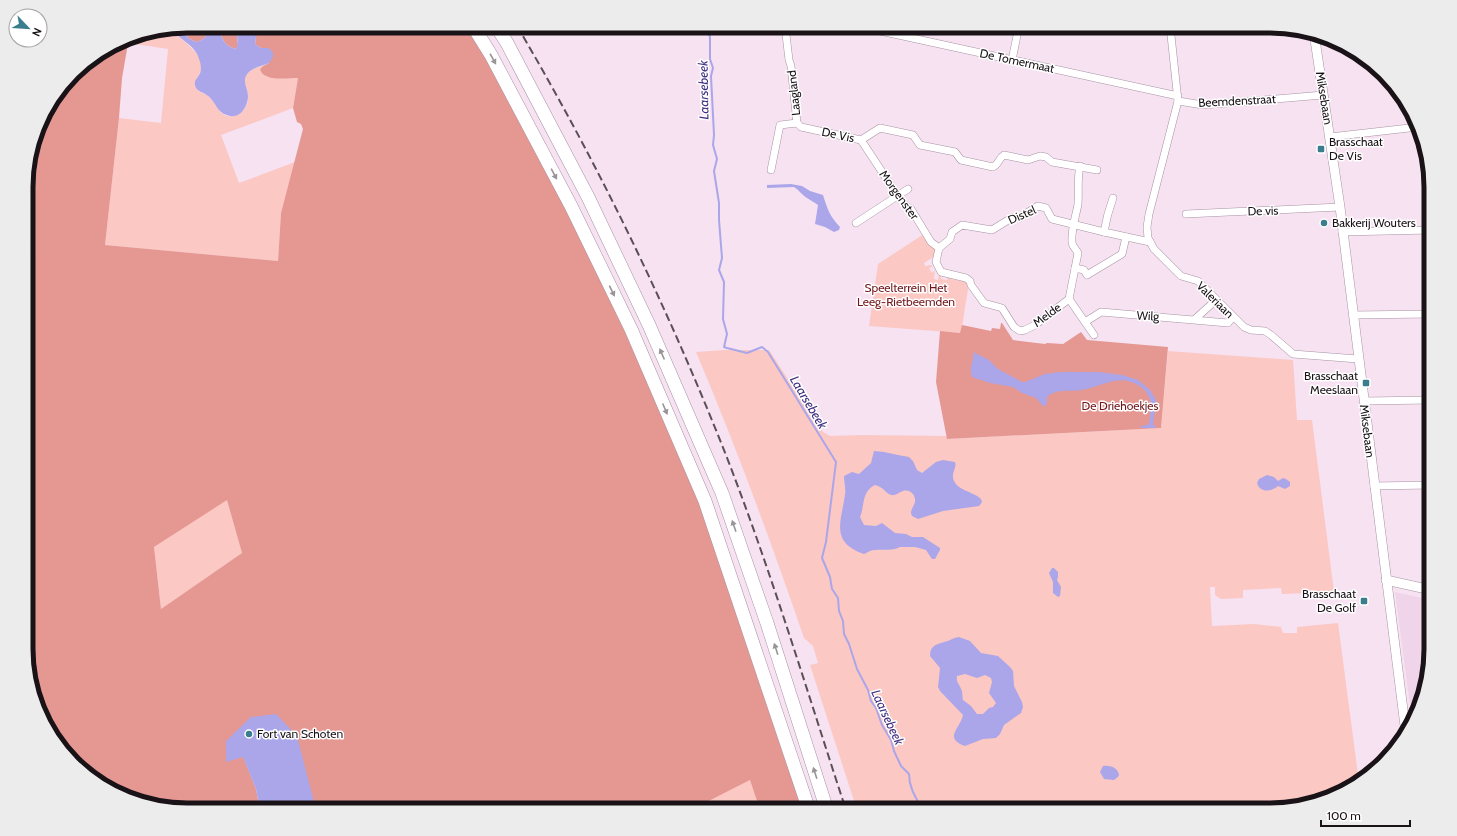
<svg xmlns="http://www.w3.org/2000/svg" width="1457" height="836" font-family="Cabin,sans-serif">
  <style>
    .built { fill: #f0d4e9 }
    .green { fill: #fbc8c4 }
    .forest { fill: #e59792; fill-rule: evenodd }
    .water { fill: #aba6e9; fill-rule: evenodd }
    .lines { fill: none; stroke-linecap: round; stroke-linejoin: round }
    .stream { stroke: #aba6e9; stroke-width: 2 }
    .minor-casing { stroke: #a793a2; stroke-width: 8 }
    .tertiary-casing { stroke: #a793a2; stroke-width: 10 }
    .motorway-casing { stroke: #a793a2; stroke-width: 14 }
    .minor { stroke: #fff; stroke-width: 7 }
    .tertiary { stroke: #fff; stroke-width: 9 }
    .motorway { stroke: #fff; stroke-width: 13 }
    .rail { stroke: #5a4f57; stroke-width: 2; stroke-dasharray: 8 4; stroke-linecap: butt }
    .oneway { fill: #989497 }
    .poi-dot { fill: #3a7e8d; stroke: #fff; stroke-width: 1.5 }
    .labels { text-anchor: middle; stroke-width: 3; stroke-linejoin: round; paint-order: stroke }
    .street-label { font-size: 12px; fill: #191217; stroke: #fff }
    .poi-label { font-size: 12px; fill: #191217; stroke: #fff; text-anchor: start }
    .park-label { font-size: 12px; fill: #71161b; stroke: #fff }
    .water-label { font-size: 13px; font-style: italic; fill: #403280; stroke: #fff }
    .rim { fill: none; stroke: #191217; stroke-width: 5 }
  </style>
  <rect width="100%" height="100%" fill="#f7e2f2"/>
  <!-- built -->
  <path class="built" d="M1395 592 1431 600V659L1412 720Z"/>
  <!-- green -->
  <g class="green">
    <path d="M171 29C182 43 214 57 196 79L198 91C202 93 206 94 209 97 217 104 220 119 234 116 244 114 249 104 248 95 246 84 240 78 252 70 256 68 259 66 263 66L260 69 267 77 298 78 293 108 221 135 239 183 295 162 281 213 278 261 105 245 119 118 161 123 168 49 128 43 129 38Z"/>
    <path d="M924 234 937 250 935 256 924 263 925 266 931 265 933 266 929 268 932 273 935 270 934 279 938 280 939 275H941V279L947 280 948 276 951 277V279L960 281 961 279 966 280 968 289 961 333 869 326 878 264Z"/>
    <path d="M726 350H769L816 422 823 432 830 436 862 435 947 436V439L1161 428 1168 351 1293 360 1297 420H1312L1334 592 1282 594 1281 588 1243 590V598L1221 599 1215 595V587H1210L1212 626 1254 624 1281 627 1283 633H1297V627L1338 623 1359 782 1351 788 1280 810H857L810 665 818 663 813 646 804 638C771 542 736 446 696 352Z"/>
    <path d="M227 499 242 553 161 609 154 547Z"/>
    <path d="M750 780 760 810H691Z"/>
  </g>
  <!-- forest -->
  <g class="forest">
    <path d="M187 26H210C209 35 204 40 196 42L188 38 183 27Z"/>
    <path d="M224 26H234L236 28 238 46 236 49C227 47 222 41 221 33Z"/>
    <path d="M260 26H466L486 58 566 208 625 332 700 503 803 810H760L750 780 691 810H316L314 806 243 756 256 789 260 810H187L146 805 107 789 53 738 27 670V187L37 170 32 150 43 116 81 66 126 38H129L122 78 119 118 105 245 278 261 281 213 303 129 301 124 297 122 293 108 298 78C287 78 263 82 260 69L263 66 269 63V48H261L255 44 257 30ZM227 500 242 553 161 609 154 547Z"/>
    <path d="M1001 323H1002L1013 340 1045 344 1047 343 1063 344 1081 332 1087 340 1168 347 1161 428 947 439 936 382 940 331 960 333 962 325 991 331 992 328 1000 329Z"/>
  </g>
  <!-- water -->
  <g class="water">
    <path d="M210 26H224L221 33C222 41 227 47 236 49 239 44 237 30 234 26H260L257 30 255 44 261 48H269L273 53V57L269 63C262 66 254 67 248 73 241 81 248 88 248 96 248 106 241 118 230 116 216 113 217 103 208 96 204 92 196 92 195 85 194 80 197 79 199 75 203 69 200 60 197 54 191 43 179 39 171 29L183 27 188 38 196 42C204 40 209 35 210 26Z"/>
    <path d="M791 184 802 186 810 191 823 195C827 208 830 217 840 227L839 230 834 232 825 227 815 224 818 205C814 202 810 200 807 198 802 195 799 190 794 187L767 188V185Z"/>
    <path d="M973 352 989 360 998 369 1022 382H1025L1045 374 1060 372H1098L1122 375 1138 380 1150 390 1156 400 1153 425 1156 426 1155 428H1142L1140 426 1148 425 1149 423C1150 417 1152 405 1150 399 1145 385 1128 378 1114 381 1104 383 1093 388 1082 390 1071 392 1056 388 1047 397V403L1044 407 1036 398 1022 393 1013 387 990 383 972 377C968 366 975 360 973 352Z"/>
    <path d="M874 451 884 452 898 455 909 457 913 461 917 470 922 473 936 462 943 460 955 462C957 467 952 472 953 478 956 491 973 491 981 499L982 502 979 506 943 511 918 519 912 516 911 513C911 509 914 506 915 502 916 495 910 489 903 491 899 492 896 496 891 495 885 493 884 487 875 485 861 492 865 506 860 517L864 525 876 526 882 523 895 533 906 534 912 537H923L940 548V550L935 559H932L926 550 915 547H900C892 552 878 548 870 551 868 552 866 553 864 554 830 542 841 522 845 495 846 489 844 482 844 476L852 472 859 474 871 463Z"/>
    <path d="M1267 475 1274 477 1278 481 1283 478 1286 479 1290 482V486L1285 489 1278 486C1271 492 1260 493 1257 483L1259 479Z"/>
    <path d="M1052 568H1054L1058 572V577L1057 580 1061 587 1060 596 1058 597 1053 593V582L1049 573Z"/>
    <path d="M959 637 970 641 981 653 998 656 1010 667 1013 671 1014 686 1022 702 1023 707 1021 713 1004 725 1000 734 996 738 983 739 965 746C943 738 960 729 963 715L940 691 938 687 940 668 930 656C930 646 935 645 944 642 950 641 952 638 959 637ZM965 674 977 678 985 675 991 678 992 682 989 693 996 703 993 707 989 708 983 714H977L971 706 963 700C962 696 963 692 961 689 959 683 956 683 957 676Z"/>
    <path d="M276 714 297 736 316 810H260L256 789 243 757 226 762V741L251 717Z"/>
    <path d="M1103 766C1110 765 1119 768 1119 776L1114 780 1104 779 1100 772Z"/>
  </g>
  <g class="lines">
    <!-- stream -->
    <path class="stream" d="M708 26 710 38V59L713 68 711 76 714 135 713 145 717 159 714 171 719 203V220L722 258 719 270 724 282 723 319 727 334 724 347 727 348 747 353 762 347 768 352 836 462 826 542 822 558 830 577 832 589 838 598 839 611 843 621 844 634 849 644 857 669 868 690 871 701 876 708 882 725 891 740 894 751 901 766 909 774C909 788 916 798 923 810"/>
    <defs>
      <g id="minor">
        <path d="M785 26 789 60 791 66 797 123"/>
        <path d="M857 26 1178 96"/>
        <path d="M1156 26H1170"/>
        <path d="M1170 26 1178 101 1149 214 1147 227 1148 238 1154 249 1181 276 1198 281 1244 327 1251 330 1265 331 1271 335 1293 354 1358 359"/>
        <path d="M1012 60 1019 26"/>
        <path d="M1178 101 1203 105 1323 95"/>
        <path d="M797 123 801 127 861 140 880 128 913 135 920 145 955 152 961 160 993 167C999 164 999 158 1004 155L1028 160 1040 156 1046 157 1052 162 1097 170"/>
        <path d="M1330 137 1418 127"/>
        <path d="M861 140 898 196 905 205 911 209 931 242 939 248"/>
        <path d="M1080 166C1077 179 1079 191 1078 204 1076 216 1071 229 1072 242 1072 246 1076 249 1078 253L1069 299 1094 335"/>
        <path d="M771 170 780 125 797 123"/>
        <path d="M1186 214 1340 207"/>
        <path d="M856 223 908 189"/>
        <path d="M1104 232C1106 220 1109 209 1113 198"/>
        <path d="M1342 232 1431 230"/>
        <path d="M1075 268 1084 270 1087 275 1122 254 1126 237"/>
        <path d="M1069 299 1035 325 1025 330 1020 331 1014 327 1002 308 984 303 971 285 970 281 966 278 941 272 936 262 939 248 950 239 952 232 962 225 992 230 1013 217 1019 218 1038 206 1046 208 1052 219 1104 232 1150 242"/>
        <path d="M1353 315 1431 314"/>
        <path d="M1195 319 1216 300"/>
        <path d="M1085 322 1101 312 1228 323 1233 317"/>
        <path d="M1364 401 1431 400"/>
        <path d="M1374 486 1431 485"/>
      </g>
      <g id="tertiary">
        <path d="M1314 33 1340 207 1406 734"/>
        <path d="M1386 580 1431 590"/>
      </g>
      <g id="motorway">
        <path d="M473 26 491 55 571 206 631 329 705 501 809 810"/>
        <path d="M496 26 507 43 588 197 649 325 722 493 767 623 827 810"/>
      </g>
    </defs>
    <!-- minor casing -->
    <use href="#minor" class="minor-casing"/>
    <!-- tertiary casing -->
    <use href="#tertiary" class="tertiary-casing"/>
    <!-- motorway casing -->
    <use href="#motorway" class="motorway-casing"/>
    <!-- minor -->
    <use href="#minor" class="minor"/>
    <!-- tertiary -->
    <use href="#tertiary" class="tertiary"/>
    <!-- motorway -->
    <use href="#motorway" class="motorway"/>
    <!-- rail -->
    <path class="rail" d="M517 26C596 160 664 300 722 445 769 564 806 688 846 810"/>
  </g>
  <!-- one-way arrows -->
  <defs><path id="oneway-solid" d="M-6-.8H1V-3.2L6.5 0L1 3.2V.8H-6Z"/></defs>
  <g class="oneway">
    <use href="#oneway-solid" transform="translate(493 59) rotate(61)"/>
    <use href="#oneway-solid" transform="translate(554 174) rotate(62)"/>
    <use href="#oneway-solid" transform="translate(612 291) rotate(64)"/>
    <use href="#oneway-solid" transform="translate(662 354) rotate(-113)"/>
    <use href="#oneway-solid" transform="translate(665 409) rotate(67)"/>
    <use href="#oneway-solid" transform="translate(734 526) rotate(-109)"/>
    <use href="#oneway-solid" transform="translate(776 649) rotate(-108)"/>
    <use href="#oneway-solid" transform="translate(815 773) rotate(-108)"/>
  </g>
  <!-- markers -->
  <g class="poi-dot">
    <rect x="1317" y="145" width="8" height="8" rx="2"/>
    <circle cx="1324" cy="223" r="4"/>
    <rect x="1362" y="379" width="8" height="8" rx="2"/>
    <rect x="1360" y="597" width="8" height="8" rx="2"/>
    <circle cx="249" cy="734" r="4"/>
  </g>
  <g class="labels">
    <!-- street labels -->
    <g class="street-label">
      <text transform="translate(1017 61) rotate(12)" y="4">De Tomermaat</text>
      <text transform="translate(794 93) rotate(-96)" y="4">Laagland</text>
      <text transform="translate(1324 98) rotate(81)" y="4">Miksebaan</text>
      <text transform="translate(1237 101) rotate(-3)" y="4">Beemdenstraat</text>
      <text transform="translate(838 135) rotate(12)" y="4">De Vis</text>
      <text transform="translate(899 195) rotate(54)" y="4">Morgenster</text>
      <text transform="translate(1263 211) rotate(-2)" y="4">De vis</text>
      <text transform="translate(1022 215) rotate(-24)" y="4">Distel</text>
      <text transform="translate(1215 300) rotate(44)" y="4">Valeriaan</text>
      <text transform="translate(1047 315) rotate(-36)" y="4">Melde</text>
      <text transform="translate(1148 316) rotate(3)" y="4">Wilg</text>
      <text transform="translate(1367 431) rotate(83)" y="4">Miksebaan</text>
    </g>
    <!-- poi labels -->
    <g class="poi-label">
      <text x="1329" y="146">Brasschaat<tspan x="1329" dy="14">De Vis</tspan></text>
      <text x="1332" y="227">Bakkerij Wouters</text>
      <text x="1358" y="380" text-anchor="end">Brasschaat<tspan x="1358" dy="14">Meeslaan</tspan></text>
      <text x="1356" y="598" text-anchor="end">Brasschaat<tspan x="1356" dy="14">De Golf</tspan></text>
      <text x="257" y="738">Fort van Schoten</text>
    </g>
    <!-- park labels -->
    <g class="park-label">
      <text x="906" y="292">Speelterrein Het<tspan x="906" dy="14">Leeg-Rietbeemden</tspan></text>
      <text x="1120" y="410">De Driehoekjes</text>
    </g>
    <!-- water labels -->
    <g class="water-label">
      <text transform="translate(703 90) rotate(-91)" y="5">Laarsebeek</text>
      <text transform="translate(809 402) rotate(59)" y="5">Laarsebeek</text>
      <text transform="translate(888 717) rotate(65)" y="5">Laarsebeek</text>
    </g>
  </g>
  <!-- crop -->
  <path d="M0 0H1457V836H0ZM187 33H1270A154 154 0 0 1 1424 187V649A154 154 0 0 1 1270 803H187A154 154 0 0 1 33 649V187A154 154 0 0 1 187 33Z" fill="#edecec" fill-rule="evenodd"/>
  <path class="rim" d="M187 33H1270A154 154 0 0 1 1424 187V649A154 154 0 0 1 1270 803H187A154 154 0 0 1 33 649V187A154 154 0 0 1 187 33Z"/>
  <!-- north arrow -->
  <g transform="translate(28 28) rotate(115)"><circle r="19" fill="#ffffff" stroke="#a3a0a2"/>
  <path d="M0-3L7 15L0 10L-7 15Z" fill="#3a7e8d"/>
  <text y="-6" font-size="11" font-weight="bold" text-anchor="middle" fill="#191217">N</text>
  </g>
  <!-- scale -->
  <path d="M1321 820v6h89v-6" fill="none" stroke="#191217" stroke-width="2"/>
  <text x="1327" y="820" font-size="12" fill="#191217" stroke="#ffffff" stroke-width="3" paint-order="stroke">100 m</text>
</svg>
